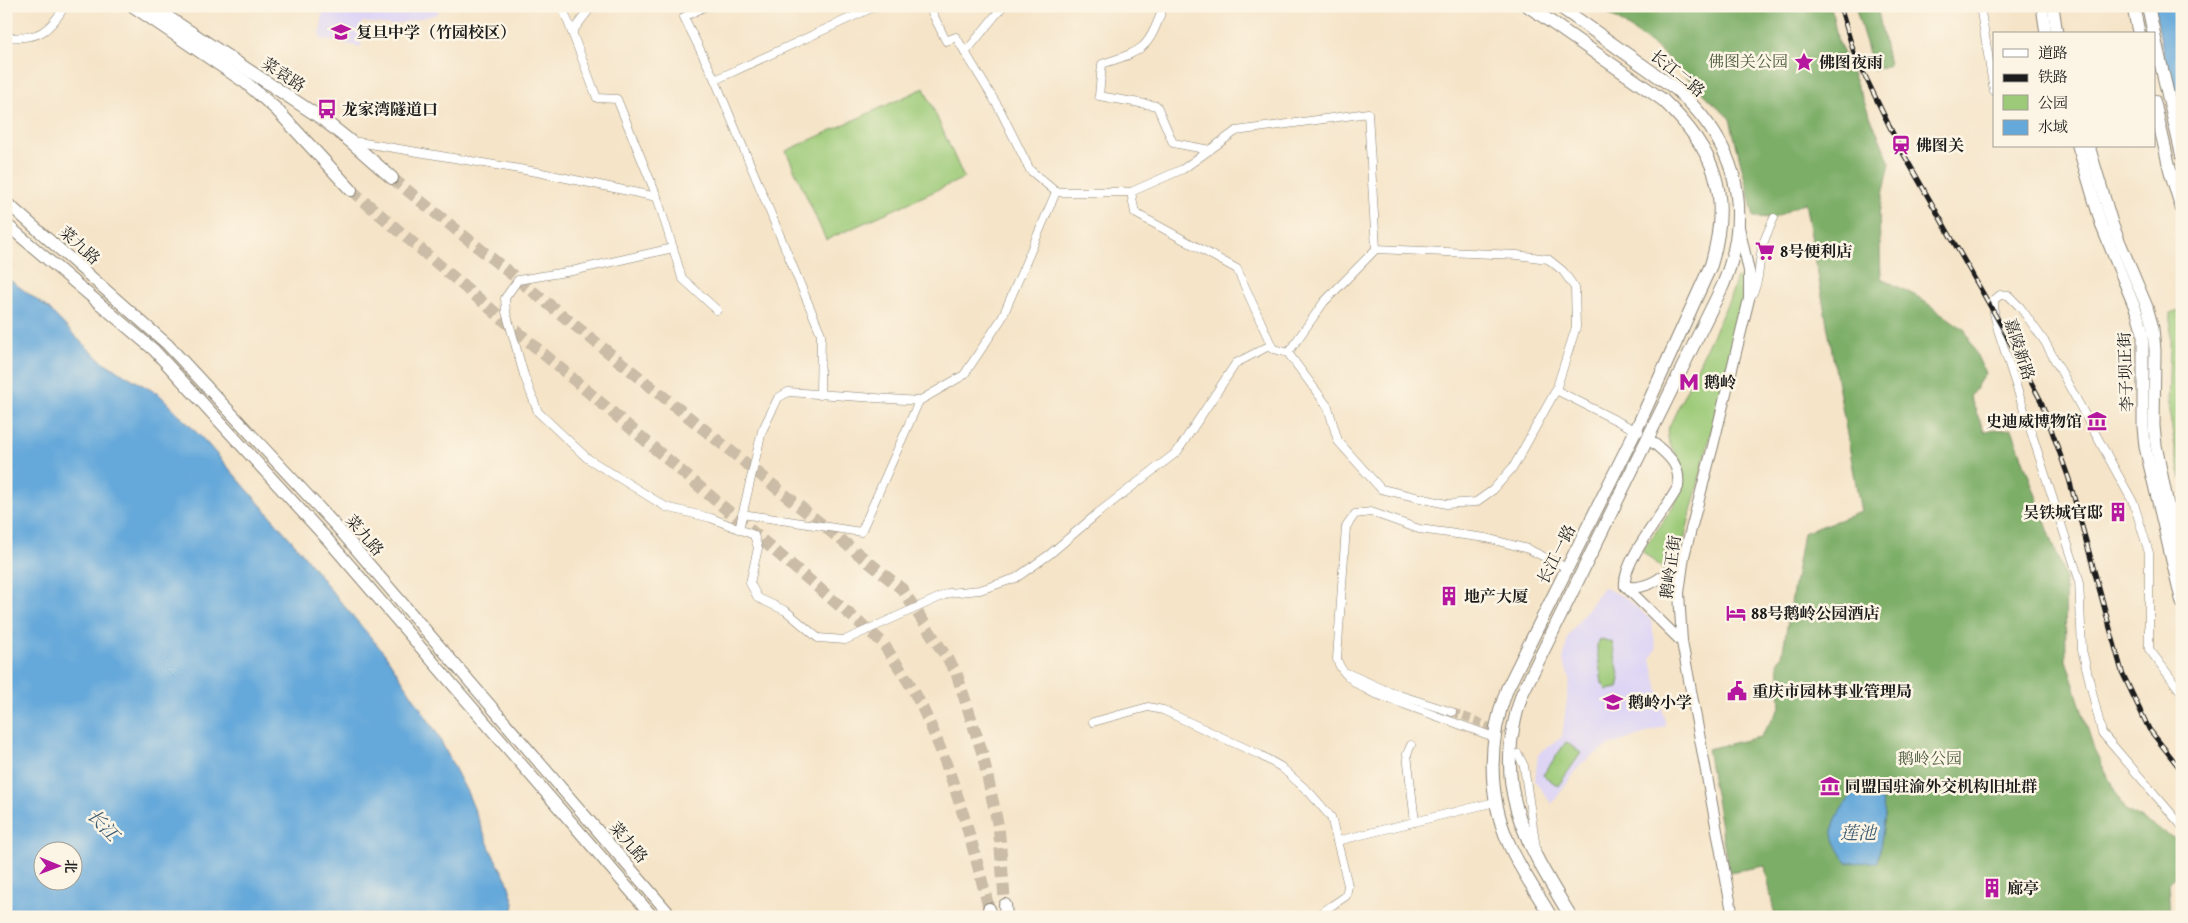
<svg xmlns="http://www.w3.org/2000/svg" width="2188" height="923" font-family="'Gentium Book Plus','Noto Serif SC',serif">
  <style>
    .built { fill: #ded5f5 }
    .green { fill: #9cca78; stroke: #5c734a }
    .forest { fill: #7dae68; stroke: #4c6542; fill-rule: evenodd }
    .water { fill: #65a8da; stroke: #40627b; fill-rule: evenodd }
    .lines { fill: none; stroke-linecap: round; stroke-linejoin: round }
    .minor-tunnel { stroke: #cabca6; stroke-width: 8; stroke-dasharray: 8 4; stroke-linecap: butt }
    .primary-tunnel { stroke: #cabca6; stroke-width: 12; stroke-dasharray: 12 6; stroke-linecap: butt }
    .minor-casing { stroke: #888072; stroke-width: 9 }
    .tertiary-casing { stroke: #888072; stroke-width: 12 }
    .secondary-casing { stroke: #888072; stroke-width: 13 }
    .primary-casing { stroke: #888072; stroke-width: 14 }
    .minor { stroke: #fff; stroke-width: 8 }
    .tertiary { stroke: #fff; stroke-width: 10 }
    .secondary { stroke: #fff; stroke-width: 11 }
    .primary { stroke: #fff; stroke-width: 12 }
    .rail-casing { stroke: #1c1c1c; stroke-width: 5 }
    .rail { stroke: #fcf5e5; stroke-width: 3; stroke-dasharray: 9; stroke-linecap: butt }
    .labels { text-anchor: middle; stroke-width: 5; stroke-linejoin: round; paint-order: stroke }
    .poi-label { font-size: 16px; font-weight: bold; fill: #1c1c1c; stroke: #fcf5e5; text-anchor: start }
    .park-label { font-size: 16px; fill: #49593c; stroke: #fcf5e5 }
    .street-label { font-size: 16px; fill: #1c1c1c; stroke: #fcf5e5 }
    .water-label { font-size: 18px; font-style: italic; fill: #3d5b71; stroke: #fcf5e5 }
  </style>
  <rect width="100%" height="100%" fill="#fcf5e5"/>
  <filter id="ink" filterUnits="userSpaceOnUse"><feTurbulence type="fractalNoise" baseFrequency=".02" numOctaves="2"/><feDisplacementMap in="SourceGraphic" scale="10" xChannelSelector="R" yChannelSelector="G"/><feConvolveMatrix kernelMatrix="1 2 1 2 8 2 1 2 1" color-interpolation-filters="sRGB"/></filter>
  <filter id="wash" filterUnits="userSpaceOnUse"><feTurbulence type="fractalNoise" baseFrequency=".0096" numOctaves="4" result="noise"/><feDisplacementMap in="SourceGraphic" scale="20" xChannelSelector="R" yChannelSelector="G"/><feGaussianBlur stdDeviation="1.12" result="paint"/><feColorMatrix in="noise" values="0 0 0 0 0 0 0 0 0 0 0 0 0 0 0 0 0 1.4 0 .05"/><feComposite in="paint" operator="in"/></filter>
  <g filter="url(#wash)">
    <rect width="100%" height="100%" fill="#f5e4c8"/>
    <!-- built -->
    <g class="built">
      <path d="M323 6H438V14L392 25 362 22 361 47 320 39Z"/>
      <path d="M1603 587 1626 598 1651 620 1656 648 1651 659 1666 726 1606 747 1581 764 1552 804 1535 781 1538 754 1562 737 1570 678 1563 661 1568 636Z"/>
    </g>
    <!-- green -->
    <g class="green">
      <path d="M924 88 964 178 826 240 786 151Z"/>
      <path d="M1737 278 1745 280 1744 300 1680 556 1664 570 1642 551C1655 531 1689 494 1683 470 1679 454 1668 449 1667 431L1729 300Z"/>
      <path d="M2182 309V479L2179 471 2168 405 2171 313Z"/>
      <path d="M1601 639 1612 642 1620 679 1618 688 1607 690 1602 683 1597 650V645Z"/>
      <path d="M1566 742 1581 753 1558 786 1543 775Z"/>
    </g>
    <!-- forest -->
    <g class="forest">
      <path d="M1598 6H1831L1837 38 1890 163 1879 213 1881 278 1918 297 1965 330 1985 373 1970 397 1984 431 2012 429 2065 577 2066 660 2094 749 2124 809 2182 843V874L2169 881 2171 917H1775L1765 866 1729 872 1707 749 1760 737 1780 708 1778 660 1782 656 1803 533 1861 512 1805 202 1774 218 1754 217 1730 119 1657 48ZM1885 815 1878 861H1862Z"/>
      <path d="M1855 6H1877L1889 65 1874 70Z"/>
    </g>
    <!-- water -->
    <g class="water">
      <path d="M2154 6H2182V117L2164 57Z"/>
      <path d="M6 277 49 309 77 338 103 362 160 395 206 442 299 549 334 594 385 654 436 732 468 794 492 853 507 880 514 903 512 917H6ZM42 850H72V880H42Z"/>
      <path d="M1858 790 1871 792 1881 797 1885 815 1878 862 1847 863C1842 854 1834 844 1833 834 1831 819 1848 799 1858 790Z"/>
    </g>
  </g>
  <g filter="url(#ink)">
    <g class="lines">
      <!-- minor-tunnel -->
      <path class="minor-tunnel" d="M1452 712C1475 720 1498 727 1512 747"/>
      <!-- primary-tunnel -->
      <g class="primary-tunnel">
        <path d="M392 178 902 589 956 672 982 752 999 830 1005 905"/>
        <path d="M351 190 882 642C894 660 907 678 917 697 951 764 971 837 989 909"/>
      </g>
      <defs>
        <g id="minor">
          <path d="M562 6 597 98 617 99 657 197 673 248 572 271 518 280 505 298 506 312 524 375 538 412 587 458 666 507 711 518 754 535 758 548 750 583 758 598 786 611 818 638 845 640 949 593 980 590 1016 578 1050 554 1098 513 1177 452 1236 363 1267 347 1288 353 1328 407 1338 441 1381 489 1446 504 1476 502 1493 490 1514 466 1556 390 1639 432"/>
          <path d="M706 6 684 17 715 80 821 334 820 395"/>
          <path d="M929 6 946 41 956 37 999 108 1030 170 1056 192H1131L1183 169 1236 131 1368 113 1376 249 1517 255 1548 259 1563 271 1575 288 1576 327 1556 390"/>
          <path d="M1980 6 1994 91"/>
          <path d="M1162 10C1148 51 1141 51 1102 64L1099 96 1157 106 1173 143 1210 150"/>
          <path d="M572 32 592 6"/>
          <path d="M6 37C38 40 49 32 65 6"/>
          <path d="M965 53 1003 6"/>
          <path d="M715 80 876 6"/>
          <path d="M352 141 537 172 657 197"/>
          <path d="M1131 192 1135 213 1237 269 1273 349"/>
          <path d="M673 248 682 278 717 310"/>
          <path d="M1749 299C1761 284 1758 262 1763 244 1766 235 1770 227 1774 218"/>
          <path d="M1288 353 1324 302 1376 249"/>
          <path d="M742 514 861 532 919 401"/>
          <path d="M739 529 762 431 778 398 788 392 919 401 964 375 1002 318 1056 192"/>
          <path d="M1347 673 1390 692 1452 712"/>
          <path d="M2182 693 2149 649V553L2134 504 2045 342 2020 307 2008 295H2000L1994 300V313L1998 330 2079 579 2082 650 2102 733 2182 826"/>
          <path d="M1093 722 1148 707 1163 710 1260 755 1281 767 1310 793 1331 817 1347 881 1348 886 1346 896 1315 917"/>
          <path d="M1494 737 1373 693C1359 686 1341 675 1337 659L1346 527 1355 514 1371 512 1419 529 1486 538 1528 549 1567 568"/>
          <path d="M1411 745 1407 754 1415 822"/>
          <path d="M1518 754 1524 766 1536 848"/>
          <path d="M1337 841 1495 802"/>
        </g>
        <g id="tertiary">
          <path d="M1649 439C1666 454 1681 462 1678 487 1665 512 1622 561 1625 586L1682 642"/>
          <path d="M1625 586C1648 592 1670 573 1683 556"/>
          <path d="M1733 917 1682 642 1679 593 1684 556 1713 446 1749 299V271L1739 227"/>
        </g>
        <g id="secondary">
          <path d="M2042 6 2046 34"/>
          <path d="M2053 6 2057 34"/>
          <path d="M2078 146 2102 227 2137 313 2143 333V427L2145 447 2182 603"/>
          <path d="M2089 146 2113 226 2147 307 2153 328 2155 350 2154 426 2156 445 2176 545 2182 562"/>
          <path d="M6 202 167 344 337 527 672 917"/>
          <path d="M6 224 154 350 328 540 653 917"/>
        </g>
        <g id="primary">
          <path d="M133 6 245 82 276 109 351 190"/>
          <path d="M151 6 321 118 350 141 392 178"/>
          <path d="M1528 6 1663 100C1716 151 1732 194 1711 265L1636 430 1507 689C1488 739 1487 794 1509 844 1520 869 1537 893 1551 917"/>
          <path d="M1559 6 1676 89C1737 144 1754 209 1723 285L1522 694C1491 787 1524 839 1571 917"/>
          <path d="M2133 6 2139 34"/>
          <path d="M2148 6 2154 34"/>
          <path d="M2154 35 2182 155"/>
          <path d="M2154 101 2170 170 2182 209"/>
          <path d="M1005 905 1006 917"/>
          <path d="M989 909 990 917"/>
        </g>
      </defs>
      <!-- minor casing -->
      <use href="#minor" class="minor-casing"/>
      <!-- tertiary casing -->
      <use href="#tertiary" class="tertiary-casing"/>
      <!-- secondary casing -->
      <use href="#secondary" class="secondary-casing"/>
      <!-- primary casing -->
      <use href="#primary" class="primary-casing"/>
      <!-- minor -->
      <use href="#minor" class="minor"/>
      <!-- tertiary -->
      <use href="#tertiary" class="tertiary"/>
      <!-- secondary -->
      <use href="#secondary" class="secondary"/>
      <!-- primary -->
      <use href="#primary" class="primary"/>
      <defs>
        <path id="rail" d="M1840 6 1854 53 1899 146 2001 325 2041 401 2069 479 2122 672 2149 729 2182 771"/>
      </defs>
      <!-- rail casing -->
      <use href="#rail" class="rail-casing"/>
      <!-- rail -->
      <use href="#rail" class="rail"/>
    </g>
  </g>
  <!-- icons -->
  <defs>
    <symbol id="school-bare" viewBox="-9 -9 18 18"><path d="M0-5L7-2L0 1L-7-2ZM-4 1L0 2.5L4 1V4Q0 6-4 4Z" fill="#b5179e" stroke="#fcf5e5" stroke-width="2.5" paint-order="stroke"/></symbol>
    <symbol id="sight-bare" viewBox="-9 -9 18 18"><path d="M0-6L1.8-2.2L6-1.7L2.9 1.2L3.7 5.4L0 3.3L-3.7 5.4L-2.9 1.2L-6-1.7L-1.8-2.2Z" fill="#b5179e" stroke="#fcf5e5" stroke-width="2.5" paint-order="stroke"/></symbol>
    <symbol id="bus-bare" viewBox="-9 -9 18 18"><path d="M-5-6H5V4H4V6H2V4H-2V6H-4V4H-5ZM-3.5-4V0h7V-4ZM-3.5 1.2v1.5H-2V1.2ZM2 1.2v1.5H3.5V1.2Z" fill="#b5179e" stroke="#fcf5e5" stroke-width="2.5" paint-order="stroke"/></symbol>
    <symbol id="station-bare" viewBox="-9 -9 18 18"><path d="M-3-6H3Q5-6 5-4V2Q5 4 3 4L4.5 6H3L1.5 4h-3L-3 6H-4.5L-3 4Q-5 4-5 2V-4Q-5-6-3-6ZM-3.5-4v3h7v-3ZM-3.5 1v1.5H-2V1ZM2 1v1.5H3.5V1Z" fill="#b5179e" stroke="#fcf5e5" stroke-width="2.5" paint-order="stroke"/></symbol>
    <symbol id="supermarket-bare" viewBox="-9 -9 18 18"><path d="M-6-5.5h2.5l.6 2H6L4.5 2H-2.5L-4.4-4H-6ZM-1.5 3.2a1.3 1.3 0 1 0 .1 0ZM3 3.2a1.3 1.3 0 1 0 .1 0Z" fill="#b5179e" stroke="#fcf5e5" stroke-width="2.5" paint-order="stroke"/></symbol>
    <symbol id="metro-bare" viewBox="-9 -9 18 18"><path d="M-5.5 5V-5H-3L0 0L3-5H5.5V5H3V-.5L0 4L-3-.5V5Z" fill="#b5179e" stroke="#fcf5e5" stroke-width="2.5" paint-order="stroke"/></symbol>
    <symbol id="museum-bare" viewBox="-9 -9 18 18"><path d="M0-6L6-3V-2H-6V-3ZM-5-1h2V3h-2ZM-1-1h2V3h-2ZM3-1h2V3H3ZM-6 4H6V6H-6Z" fill="#b5179e" stroke="#fcf5e5" stroke-width="2.5" paint-order="stroke"/></symbol>
    <symbol id="building-bare" viewBox="-9 -9 18 18"><path d="M-4-6H4V6H1V3H-1V6H-4ZM-2.5-4.3h1.7v1.8h-1.7ZM.8-4.3h1.7v1.8H.8ZM-2.5-1h1.7V.8h-1.7ZM.8-1h1.7V.8H.8Z" fill="#b5179e" stroke="#fcf5e5" stroke-width="2.5" paint-order="stroke"/></symbol>
    <symbol id="hotel-bare" viewBox="-9 -9 18 18"><path d="M-6-4.5h1.5V1H6V5H4.5V3h-9V5H-6ZM-4 0a1.8 1.8 0 1 1 3.6 0ZM.5 0V-2.5h3Q6-2.5 6 0Z" fill="#b5179e" stroke="#fcf5e5" stroke-width="2.5" paint-order="stroke"/></symbol>
    <symbol id="civic-bare" viewBox="-9 -9 18 18"><path d="M-.6-6.5H3V-4.5H.6V-3L4-1V1h2V6H-6V1h2V-1L-.6-3ZM-1.2 2.5V6h2.4V2.5Z" fill="#b5179e" stroke="#fcf5e5" stroke-width="2.5" paint-order="stroke"/></symbol>
  </defs>
  <g fill-rule="evenodd">
    <use href="#school-bare" x="327" y="18" width="28" height="28"/>
    <use href="#sight-bare" x="1790" y="48" width="28" height="28"/>
    <use href="#bus-bare" x="313" y="95" width="28" height="28"/>
    <use href="#station-bare" x="1887" y="131" width="28" height="28"/>
    <use href="#supermarket-bare" x="1751" y="237" width="28" height="28"/>
    <use href="#metro-bare" x="1675" y="368" width="28" height="28"/>
    <use href="#museum-bare" x="2083" y="407" width="28" height="28"/>
    <use href="#building-bare" x="2104" y="498" width="28" height="28"/>
    <use href="#building-bare" x="1435" y="582" width="28" height="28"/>
    <use href="#hotel-bare" x="1722" y="599" width="28" height="28"/>
    <use href="#civic-bare" x="1723" y="677" width="28" height="28"/>
    <use href="#school-bare" x="1599" y="688" width="28" height="28"/>
    <use href="#museum-bare" x="1816" y="772" width="28" height="28"/>
    <use href="#building-bare" x="1978" y="874" width="28" height="28"/>
  </g>
  <g class="labels">
    <!-- poi labels -->
    <g class="poi-label">
      <text x="356" y="38">复旦中学（竹园校区）</text>
      <text x="1819" y="68">佛图夜雨</text>
      <text x="342" y="115">龙家湾隧道口</text>
      <text x="1916" y="151">佛图关</text>
      <text x="1780" y="257">8号便利店</text>
      <text x="1704" y="388">鹅岭</text>
      <text x="2082" y="427" text-anchor="end">史迪威博物馆</text>
      <text x="2103" y="518" text-anchor="end">吴铁城官邸</text>
      <text x="1464" y="602">地产大厦</text>
      <text x="1751" y="619">88号鹅岭公园酒店</text>
      <text x="1752" y="697">重庆市园林事业管理局</text>
      <text x="1628" y="708">鹅岭小学</text>
      <text x="1845" y="792">同盟国驻渝外交机构旧址群</text>
      <text x="2007" y="894">廊亭</text>
    </g>
    <!-- park labels -->
    <g class="park-label">
      <text x="1748" y="67">佛图关公园</text>
      <text x="1930" y="764">鹅岭公园</text>
    </g>
    <!-- street labels -->
    <g class="street-label">
      <text transform="translate(1678 73) rotate(39)" y="6">长江二路</text>
      <text transform="translate(284 74) rotate(33)" y="6">菜袁路</text>
      <text transform="translate(80 245) rotate(42)" y="6">菜九路</text>
      <text transform="translate(2020 349) rotate(72)" y="6">嘉陵新路</text>
      <text transform="translate(2125 372) rotate(-92)" y="6">李子坝正街</text>
      <text transform="translate(365 535) rotate(49)" y="6">菜九路</text>
      <text transform="translate(1556 554) rotate(-63)" y="6">长江一路</text>
      <text transform="translate(1670 567) rotate(-82)" y="6">鹅岭正街</text>
      <text transform="translate(629 842) rotate(49)" y="6">菜九路</text>
    </g>
    <!-- water labels -->
    <g class="water-label">
      <text transform="translate(103 825) rotate(47)" y="6">长江</text>
      <text x="1858" y="839">莲池</text>
    </g>
  </g>
  <!-- margin -->
  <rect width="2188" height="923" fill="none" stroke="#fcf5e5" stroke-width="25"/>
  <!-- legend -->
  <rect x="1993" y="32" width="162" height="115" fill="#fcf5e5" stroke="#a29e95"/>
  <rect x="2003" y="49" width="25" height="8" fill="#ffffff" stroke="#a29e95"/>
  <text x="2038" y="58" font-size="15" fill="#1c1c1c">道路</text>
  <rect x="2003" y="74" width="25" height="8" fill="#1c1c1c" stroke="#a29e95"/>
  <text x="2038" y="82" font-size="15" fill="#1c1c1c">铁路</text>
  <rect x="2003" y="95" width="25" height="15" fill="#9cca78" stroke="#a29e95"/>
  <text x="2038" y="108" font-size="15" fill="#1c1c1c">公园</text>
  <rect x="2003" y="120" width="25" height="15" fill="#65a8da" stroke="#a29e95"/>
  <text x="2038" y="132" font-size="15" fill="#1c1c1c">水域</text>
  <!-- north arrow -->
  <g transform="translate(58 866) rotate(91)"><circle r="24" fill="#fcf5e5" stroke="#a29e95"/>
  <path d="M0-4L9 19L0 12L-9 19Z" fill="#b5179e"/>
  <text y="-8" font-size="14" font-weight="bold" text-anchor="middle" fill="#1c1c1c">北</text>
  </g>
</svg>
